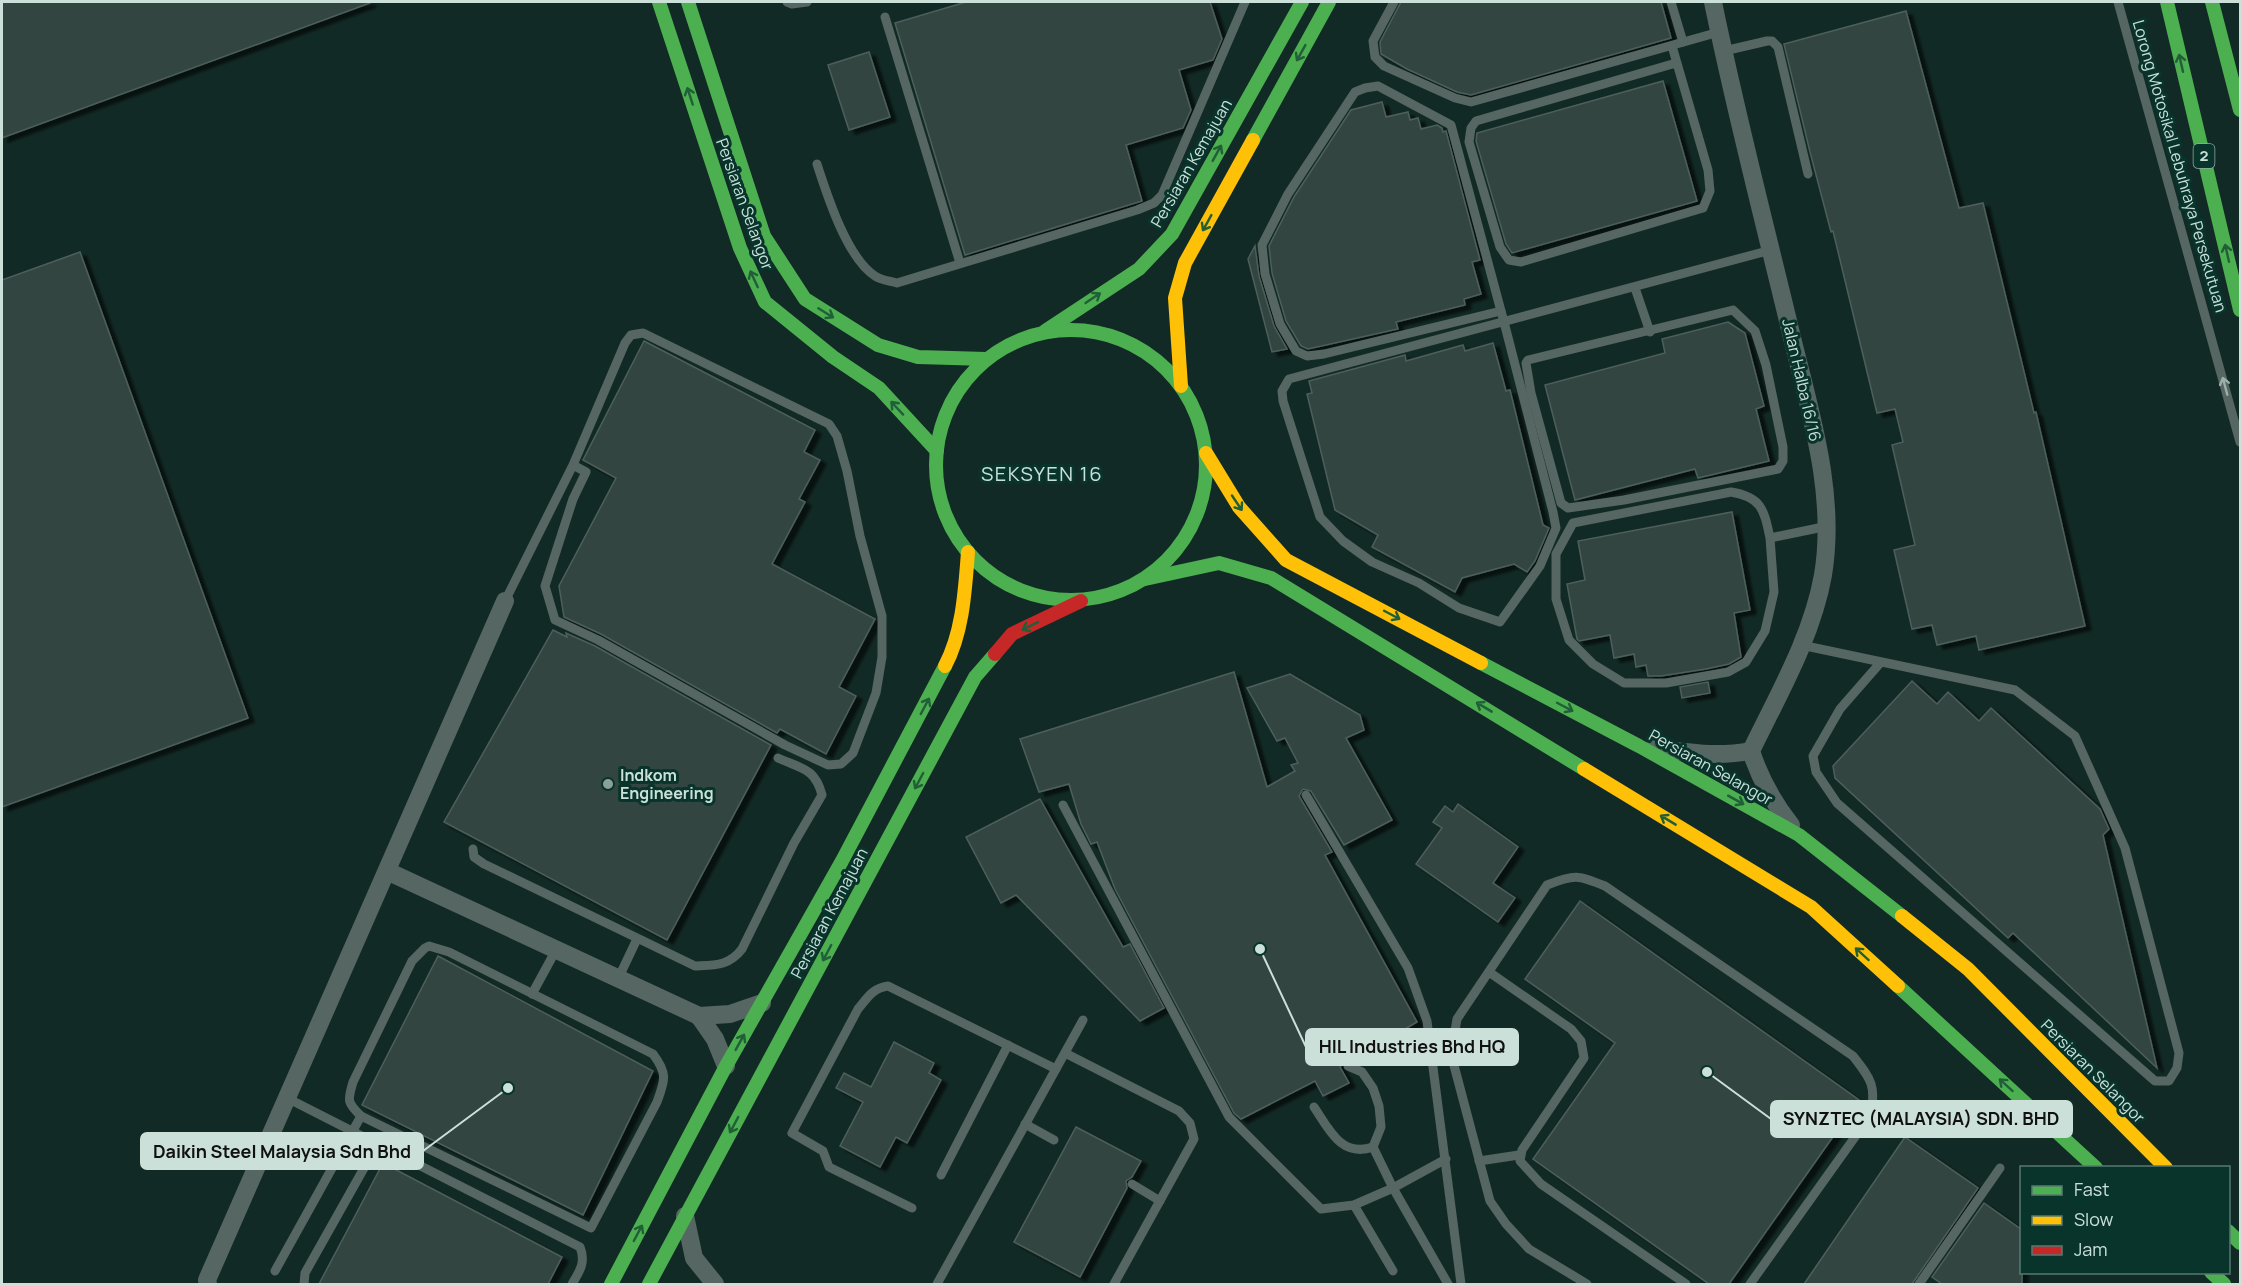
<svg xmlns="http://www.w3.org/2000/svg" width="2242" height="1286" font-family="Manrope,sans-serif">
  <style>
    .building { fill: #324541; stroke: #4d5f5b; stroke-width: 1.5; filter: url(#shadow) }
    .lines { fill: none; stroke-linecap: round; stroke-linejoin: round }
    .lane { stroke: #566662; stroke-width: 9 }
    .street { stroke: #566662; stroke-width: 18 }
    .fast { stroke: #4caf50; stroke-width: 14 }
    .slow { stroke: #ffc107; stroke-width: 14 }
    .jam { stroke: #c62828; stroke-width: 14 }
    .oneway { stroke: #205f38 }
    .oneway2 { stroke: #9cafa9 }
    .poi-dot { fill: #8aa09a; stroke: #08342b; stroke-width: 2 }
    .labels { text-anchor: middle; stroke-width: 6; stroke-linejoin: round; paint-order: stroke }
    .shield { fill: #08342b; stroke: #90aca5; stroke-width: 1.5 }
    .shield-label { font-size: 15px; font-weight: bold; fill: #cae0d9 }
    .street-label { font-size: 16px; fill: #cae0d9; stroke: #08342b }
    .poi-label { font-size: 16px; font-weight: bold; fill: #cae0d9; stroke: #08342b; text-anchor: start }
    .quarter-label { font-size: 20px; letter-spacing: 1.5px; fill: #cae0d9; stroke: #08342b }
    .leader { fill: none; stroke: #cae0d9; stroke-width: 2 }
    .callout-dot { fill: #cae0d9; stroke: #08342b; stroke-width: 2 }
    .callout { fill: #cae0d9; stroke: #cae0d9; stroke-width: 2 }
    .callout-label { font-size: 18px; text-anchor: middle; font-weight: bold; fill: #111 }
  </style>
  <defs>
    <filter id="shadow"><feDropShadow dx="6" dy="4" stdDeviation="1.5" flood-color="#0009"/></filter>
  </defs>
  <rect width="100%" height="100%" fill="#122a25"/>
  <!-- building -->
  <g class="building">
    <path d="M2 2H370V3L2 138Z"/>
    <path d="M966 2H1210L1222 39 1213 60 1179 70 1191 110 1183 128 1126 145 1142 201 965 255 895 23Z"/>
    <path d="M1401 2H1661L1671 38 1471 95 1457 92 1407 69 1381 54 1380 42Z"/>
    <path d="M1906 11 1959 208 1983 203 2034 413 2036 412 2085 626 1979 650 1976 636 1937 645 1932 625 1912 629 1894 550 1915 545 1892 445 1903 442 1895 409 1877 413 1833 231 1831 232 1810 152 1784 44Z"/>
    <path d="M869 52 890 117 849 130 828 65Z"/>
    <path d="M1663 81 1697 201 1512 253 1506 244 1476 141 1477 133Z"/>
    <path d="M1382 102 1386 117 1408 112 1410 120 1418 118 1421 129 1437 125 1442 128 1443 132 1446 131 1480 260 1472 262 1481 294 1464 299 1465 305 1396 322 1398 329 1308 349 1301 346 1286 321 1272 273 1269 246 1294 197 1351 110Z"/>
    <path d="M1255 246 1259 276 1274 326 1287 349 1272 352 1248 259Z"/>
    <path d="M80 252 248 718 2 807V280Z"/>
    <path d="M1728 322 1745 333 1764 406 1756 409 1769 461 1698 478 1695 469 1575 500 1545 385 1665 353 1662 339Z"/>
    <path d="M644 341 815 430 804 452 820 460 799 499 805 502 772 564 875 619 839 687 856 696 826 754 780 729 777 733 601 634 564 617 559 586 616 478 583 460Z"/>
    <path d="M1493 343 1506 391 1510 390 1543 525 1549 528 1535 561 1527 572 1514 564 1462 578 1455 592 1372 547 1378 535 1335 510 1307 394 1312 393 1309 381 1405 355 1406 361 1463 345 1465 351Z"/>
    <path d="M1732 512 1750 610 1734 613 1741 657 1729 664 1706 669 1661 676H1648L1646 665 1636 667 1634 654 1614 658 1610 635 1579 641 1577 639 1567 584 1585 580 1578 541Z"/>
    <path d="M553 630 567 637 566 633 595 646 771 745 667 940 444 822Z"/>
    <path d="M1234 672 1267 787 1295 771 1291 765 1298 763 1285 738 1277 741 1247 688 1290 674 1360 715 1364 730 1346 738 1392 820 1344 845 1311 791 1303 789 1299 796 1332 852 1325 855 1417 1022 1352 1060 1344 1061 1340 1067 1349 1083 1323 1096 1315 1081 1241 1119 1234 1113 1115 889 1097 842 1091 844 1081 824 1069 784 1039 792 1020 739Z"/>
    <path d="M1912 681 1937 704 1948 692 1979 721 1991 708 2100 809 2109 829 2103 835 2157 1068 2013 933 2008 938 1835 778 1833 766Z"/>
    <path d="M1708 682 1710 693 1682 698 1680 687Z"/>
    <path d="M1040 799 1123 947 1130 944 1164 1008 1140 1021 1016 895 1001 903 966 837Z"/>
    <path d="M1458 804 1518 847 1493 883 1515 898 1498 922 1416 864 1442 828 1433 822 1445 806 1453 812Z"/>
    <path d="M1580 901 1859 1100 1729 1284H1709L1533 1159 1615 1043 1525 979Z"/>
    <path d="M438 956 653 1071 583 1215 362 1105Z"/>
    <path d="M894 1042 934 1063 929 1073 941 1080 907 1143 896 1137 880 1167 840 1146 863 1102 836 1088 844 1073 871 1087Z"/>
    <path d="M1076 1127 1141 1161 1132 1177 1126 1181 1127 1188 1080 1277 1014 1242Z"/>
    <path d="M1905 1137 1978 1188 1912 1284H1804Z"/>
    <path d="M383 1163 562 1257 548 1284H319Z"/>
    <path d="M1984 1203 2022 1230V1284H1942L1932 1277Z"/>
  </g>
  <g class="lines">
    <!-- lane -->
    <g class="lane">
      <path d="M787 2 792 4 807 2"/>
      <path d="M1394 2 1373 41 1375 57 1384 66 1455 98 1471 102 1719 32"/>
      <path d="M1671 2 1683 42"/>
      <path d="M2118 2 2240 442"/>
      <path d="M885 17 960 263"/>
      <path d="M1672 46 1708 170 1710 191 1703 208 1521 262 1509 260 1500 247 1469 142 1471 128 1476 121 1676 63"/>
      <path d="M1724 51 1767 41H1772L1778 47 1808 174"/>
      <path d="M1378 86 1451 125 1501 311 1324 354 1307 356 1296 351 1280 324 1265 274 1262 245 1288 194 1355 92 1365 88Z"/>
      <path d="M817 164C827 195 847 258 875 276 880 280 890 281 897 283L1137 210 1154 203 1162 195 1245 2"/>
      <path d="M1635 288 1650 332"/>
      <path d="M1733 310 1755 331 1766 365 1783 447V461L1778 469 1624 500 1568 508 1561 503 1531 393 1526 363 1528 360Z"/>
      <path d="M1501 311 1504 322 1553 512 1556 528 1540 566 1500 622 1459 608 1419 583 1372 562 1343 541 1320 517 1283 401 1282 391 1289 379C1450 336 1611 294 1771 250"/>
      <path d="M1770 538 1774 592 1765 631 1746 662 1728 672 1666 683H1624L1593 664 1569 640 1556 599V554L1573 523 1731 492C1762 497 1764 510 1770 538L1828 526"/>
      <path d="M505 601 573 465 625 343 631 335 643 333 829 424 837 436 847 471 860 536 882 616V657L876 693 853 753 841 764 828 765 785 745 598 640 555 620 545 586 573 499 586 472 573 465"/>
      <path d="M1801 645 2015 690 2075 736 2125 848 2179 1053 2177 1068 2169 1081H2155L1837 803 1816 772 1813 756 1840 709 1881 662"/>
      <path d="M1306 795 1408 968 1427 1021 1461 1284"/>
      <path d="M1063 805 1229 1117 1321 1209 1354 1205 1393 1188 1446 1159"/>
      <path d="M473 849 474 857 484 864 695 966C715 965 729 966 742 949L794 843 822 795C815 768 802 769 778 758"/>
      <path d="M429 946 449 952 653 1054C668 1074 665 1080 657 1102L591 1228 361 1116C346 1102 348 1100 353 1082L412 961 425 948Z"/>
      <path d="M1489 972 1571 1029 1581 1041 1584 1058 1522 1150 1520 1161 1541 1184 1686 1284"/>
      <path d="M618 979 637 939"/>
      <path d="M532 994 556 950"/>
      <path d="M1065 1053 1179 1111 1190 1123 1194 1139 1114 1284"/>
      <path d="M1348 1066 1362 1072 1373 1088 1379 1106 1381 1127 1373 1147"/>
      <path d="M287 1098 580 1247C586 1262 580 1271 572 1284"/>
      <path d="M1314 1107C1329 1129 1341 1158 1373 1147L1393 1188 1448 1284"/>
      <path d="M1025 1124 1054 1140"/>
      <path d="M1479 1161 1519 1155"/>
      <path d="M941 1175 1008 1045"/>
      <path d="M1132 1184 1160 1201"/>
      <path d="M1354 1205 1393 1271"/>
      <path d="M912 1208 829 1167 823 1151 792 1133 858 1009C868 997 873 988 888 986L1056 1069"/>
      <path d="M275 1271 361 1116"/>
      <path d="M304 1284 305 1273 377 1145"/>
      <path d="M937 1284 1083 1020"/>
      <path d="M1587 1284 1529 1249 1506 1224 1490 1201 1451 1054 1457 1019 1547 885C1575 874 1578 875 1605 886L1853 1056C1871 1079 1877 1086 1870 1116L1750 1284"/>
      <path d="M1919 1284 2000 1168"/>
    </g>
    <!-- street -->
    <g class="street">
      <path d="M1713 2C1735 110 1763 217 1789 325 1808 406 1837 491 1823 575 1812 637 1778 695 1751 751 1760 779 1772 801 1791 825"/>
      <path d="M1654 748C1688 753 1718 757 1751 751"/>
      <path d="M387 871 699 1016 730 1014 762 1003"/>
      <path d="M699 1016 715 1039 726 1066"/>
      <path d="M685 1216 694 1258 715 1284"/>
      <path d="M208 1284 207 1280 505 601"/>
    </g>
    <!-- fast -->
    <g class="fast">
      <path d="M659 2 740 248 765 302 833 357 879 388 937 451"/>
      <path d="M688 2 764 236 805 299 878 345 918 357 986 359"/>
      <path d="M2167 2 2240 310"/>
      <path d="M2212 2 2240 110"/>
      <path d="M1253 140 1329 2"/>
      <circle cx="1071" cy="465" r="135"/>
      <path d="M1045 331 1139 269 1172 234 1302 2"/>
      <path d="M1145 579 1219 563 1271 578 1584 769"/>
      <path d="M1481 663 1639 746 1799 835 1902 916"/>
      <path d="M1898 986 2096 1168"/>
      <path d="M2228 1231 2240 1243"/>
      <path d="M2211 1272 2224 1284"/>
      <path d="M611 1284 726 1066 842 861 945 666"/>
      <path d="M649 1284 975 677 995 654"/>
    </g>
    <!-- slow -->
    <g class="slow">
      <path d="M1181 386 1175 298 1185 263 1253 140"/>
      <path d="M1206 453 1239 507 1286 560 1481 663"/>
      <path d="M945 666C963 632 965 590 968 552"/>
      <path d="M1584 769 1811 907 1898 986"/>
      <path d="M1902 916 1968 969 2166 1168"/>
    </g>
    <!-- jam -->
    <path class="jam" d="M995 654 1012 634 1081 601"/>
  </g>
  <!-- one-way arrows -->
  <defs><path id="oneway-shaft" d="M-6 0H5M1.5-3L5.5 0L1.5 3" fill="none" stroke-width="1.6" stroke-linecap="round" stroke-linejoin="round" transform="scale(1.5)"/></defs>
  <g class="oneway">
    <use href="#oneway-shaft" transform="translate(1301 53) rotate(119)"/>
    <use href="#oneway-shaft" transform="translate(2181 63) rotate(-103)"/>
    <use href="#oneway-shaft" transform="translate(690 96) rotate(-108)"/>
    <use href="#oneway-shaft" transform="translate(1217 153) rotate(-61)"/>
    <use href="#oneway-shaft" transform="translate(1207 223) rotate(119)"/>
    <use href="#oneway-shaft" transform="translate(2227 253) rotate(-103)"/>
    <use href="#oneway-shaft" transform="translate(754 279) rotate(-115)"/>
    <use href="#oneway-shaft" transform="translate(1093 298) rotate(-34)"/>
    <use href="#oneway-shaft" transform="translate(826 313) rotate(32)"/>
    <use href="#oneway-shaft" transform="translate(897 408) rotate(-133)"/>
    <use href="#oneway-shaft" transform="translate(1237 503) rotate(56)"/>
    <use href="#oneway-shaft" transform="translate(1392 615) rotate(28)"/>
    <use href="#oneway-shaft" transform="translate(1030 626) rotate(154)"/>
    <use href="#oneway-shaft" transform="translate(925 706) rotate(-62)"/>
    <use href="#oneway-shaft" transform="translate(1484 707) rotate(-149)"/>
    <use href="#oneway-shaft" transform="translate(1565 707) rotate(28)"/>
    <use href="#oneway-shaft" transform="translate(919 781) rotate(118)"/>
    <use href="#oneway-shaft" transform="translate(1736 800) rotate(29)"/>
    <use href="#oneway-shaft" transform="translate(1668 820) rotate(-149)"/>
    <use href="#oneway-shaft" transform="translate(827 953) rotate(118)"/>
    <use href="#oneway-shaft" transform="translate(1862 954) rotate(-138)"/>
    <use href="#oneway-shaft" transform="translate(740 1042) rotate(-61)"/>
    <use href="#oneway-shaft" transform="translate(2006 1085) rotate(-138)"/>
    <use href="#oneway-shaft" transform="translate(734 1125) rotate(118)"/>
    <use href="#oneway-shaft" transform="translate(638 1233) rotate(-62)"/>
  </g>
  <use class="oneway2" href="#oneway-shaft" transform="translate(2225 386) rotate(-105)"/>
  <!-- markers -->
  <circle class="poi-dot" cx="608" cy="784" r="6"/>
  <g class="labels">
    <!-- shield labels -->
    <rect class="shield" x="2193.5" y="144" width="21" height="24" rx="4.5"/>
    <g class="shield-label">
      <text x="2204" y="161">2</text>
    </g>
    <!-- street labels -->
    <g class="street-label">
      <text transform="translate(1191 163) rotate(-60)" y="6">Persiaran Kemajuan</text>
      <text transform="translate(2180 166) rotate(74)" y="6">Lorong Motosikal Lebuhraya Persekutuan</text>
      <text transform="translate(745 204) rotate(70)" y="6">Persiaran Selangor</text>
      <text transform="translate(1802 380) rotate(77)" y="6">Jalan Halba 16/16</text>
      <text transform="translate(1711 767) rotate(29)" y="6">Persiaran Selangor</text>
      <text transform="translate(829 913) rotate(-62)" y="6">Persiaran Kemajuan</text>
      <text transform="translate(2093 1071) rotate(45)" y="6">Persiaran Selangor</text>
    </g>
    <!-- poi labels -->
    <g class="poi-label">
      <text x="620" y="781">Indkom<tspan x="620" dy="18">Engineering</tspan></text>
    </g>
    <!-- quarter labels -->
    <g class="quarter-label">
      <text x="1042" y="481">SEKSYEN 16</text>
    </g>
  </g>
  <!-- callouts -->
  <path class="leader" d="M1260 949L1306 1047M1707 1072L1771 1119M508 1088L423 1151"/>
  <g class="callout-dot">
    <circle cx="1260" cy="949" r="6"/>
    <circle cx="1707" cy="1072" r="6"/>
    <circle cx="508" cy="1088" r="6"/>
  </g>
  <g class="callout">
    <rect x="1306" y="1029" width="212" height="36" rx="6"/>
    <rect x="1771" y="1101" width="301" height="36" rx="6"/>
    <rect x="141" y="1133" width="282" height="36" rx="6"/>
  </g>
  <g class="callout-label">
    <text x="1412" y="1053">HIL Industries Bhd HQ</text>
    <text x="1921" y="1125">SYNZTEC (MALAYSIA) SDN. BHD</text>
    <text x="282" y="1158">Daikin Steel Malaysia Sdn Bhd</text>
  </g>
  <!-- border -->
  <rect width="2242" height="1286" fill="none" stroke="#cae0d9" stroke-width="6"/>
  <!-- legend -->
  <rect x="2020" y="1166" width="210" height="108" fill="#08342b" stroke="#567971" stroke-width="1.5"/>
  <rect x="2032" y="1186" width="30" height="9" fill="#4caf50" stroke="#567971" stroke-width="1.5"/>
  <text x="2074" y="1196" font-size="18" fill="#cae0d9">Fast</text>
  <rect x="2032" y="1216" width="30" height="9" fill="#ffc107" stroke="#567971" stroke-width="1.5"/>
  <text x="2074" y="1226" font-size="18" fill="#cae0d9">Slow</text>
  <rect x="2032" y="1246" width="30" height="9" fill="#c62828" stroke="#567971" stroke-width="1.5"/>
  <text x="2074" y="1256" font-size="18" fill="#cae0d9">Jam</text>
</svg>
